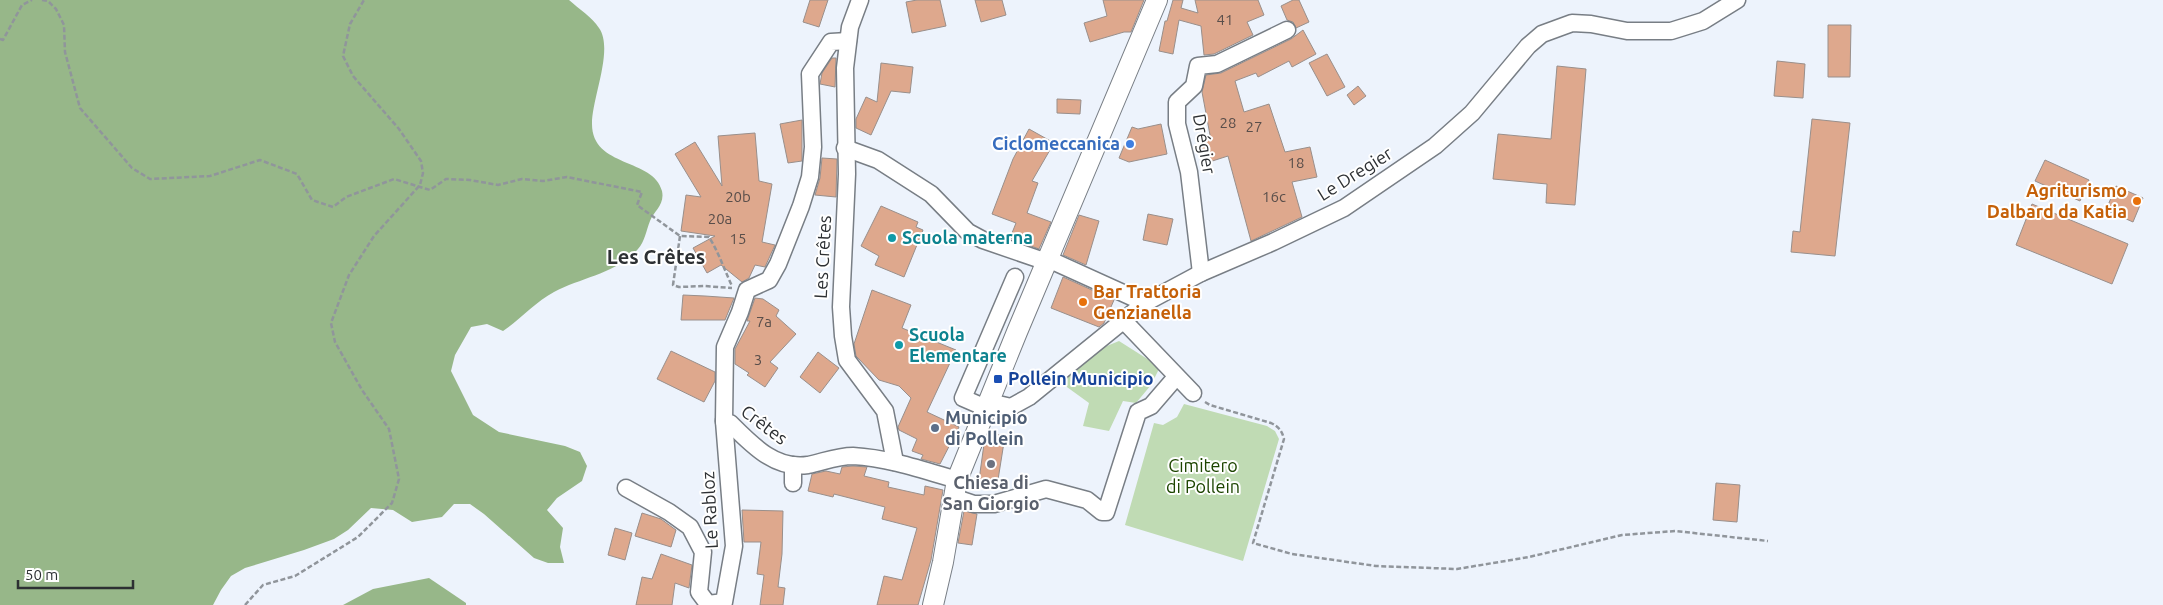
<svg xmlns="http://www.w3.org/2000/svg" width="2163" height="605" font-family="Ubuntu,sans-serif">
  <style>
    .green { fill: #c0dbb4 }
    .forest { fill: #97b789 }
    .building { fill: #dea88d; stroke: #998f8b }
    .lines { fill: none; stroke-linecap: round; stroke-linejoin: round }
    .minor-casing { stroke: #787e85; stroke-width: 19 }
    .major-casing { stroke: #787e85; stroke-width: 22 }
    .path { stroke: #90959b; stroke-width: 2.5; stroke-dasharray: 5 2.5; stroke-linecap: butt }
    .minor { stroke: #fff; stroke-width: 16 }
    .major { stroke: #fff; stroke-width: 20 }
    .shop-dot { fill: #3f7fe0; stroke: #fff; stroke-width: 2 }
    .food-dot { fill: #e8710a; stroke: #fff; stroke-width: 2 }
    .culture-dot { fill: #0f9aa8; stroke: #fff; stroke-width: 2 }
    .transit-dot { fill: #1a4fb4; stroke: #fff; stroke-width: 2 }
    .service-dot { fill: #5c6f8a; stroke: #fff; stroke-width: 2 }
    .worship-dot { fill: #6b7280; stroke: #fff; stroke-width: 2 }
    .labels { text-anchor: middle; stroke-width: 4; stroke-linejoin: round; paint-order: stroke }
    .number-label { font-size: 15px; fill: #594e4a }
    .shop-label { font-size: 18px; font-weight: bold; fill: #366cbe; stroke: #fff; text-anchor: end }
    .street-label { font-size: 18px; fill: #2d3033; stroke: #fff }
    .food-label { font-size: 18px; font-weight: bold; fill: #c56008; stroke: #fff; text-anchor: end }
    .culture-label { font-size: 18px; font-weight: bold; fill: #0d838f; stroke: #fff; text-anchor: start }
    .transit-label { font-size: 18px; font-weight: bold; fill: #164399; stroke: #fff; text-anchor: start }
    .service-label { font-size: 18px; font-weight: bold; fill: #4e5e75; stroke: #fff; text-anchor: start }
    .park-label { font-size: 18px; fill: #1d4500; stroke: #fff }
    .worship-label { font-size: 18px; font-weight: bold; fill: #5b616d; stroke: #fff }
    .quarter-label { font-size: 20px; font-weight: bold; fill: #2d3033; stroke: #fff }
  </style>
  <rect width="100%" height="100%" fill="#edf3fc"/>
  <!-- green -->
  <g class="green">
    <path d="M1119 341 1160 367 1151 385 1136 403 1123 401 1109 431 1083 426 1089 403 1060 382 1102 348Z"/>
    <path d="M1184 404 1267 426 1275 431 1279 439 1243 561 1125 525 1154 423 1163 425 1177 417Z"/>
  </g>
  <!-- forest -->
  <g class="forest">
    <path d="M0 0H569C579 9 592 17 599 28 614 49 592 98 592 124 592 168 654 158 662 191 665 205 654 211 650 221 646 231 645 241 638 249 616 274 582 277 554 292 535 302 521 319 503 331L487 324 471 327 455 355 451 371 473 415 499 432 565 446 580 452 587 466 582 481 557 498 547 510 563 528 560 547 564 563H548L534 558 484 514 470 504H454L442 517 412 522 393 510 371 508 348 530 334 539 304 550 245 568 231 576 221 590 213 605H0Z"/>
    <path d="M429 578 466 603V605H343L373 589Z"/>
  </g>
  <!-- building -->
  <g class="building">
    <path d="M810 0H828L819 27 803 22Z"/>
    <path d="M917 0H940L946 26 912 33 906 2Z"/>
    <path d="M975 0H1002L1006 15 981 22Z"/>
    <path d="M1103 0H1144L1131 32H1124L1090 42 1084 23 1107 16Z"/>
    <path d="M1173 0H1183L1181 8 1198 13 1195 0H1258L1264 15 1247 22 1253 35 1214 54 1204 55 1201 26 1179 20 1173 54 1159 51 1165 21H1167Z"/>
    <path d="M1293 0H1299L1309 22 1296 28 1293 22 1287 20 1281 6Z"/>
    <path d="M1828 25H1851L1850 77H1828Z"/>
    <path d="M1303 30 1316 54 1292 67 1289 61 1258 77 1256 73 1235 81 1244 112 1269 104 1285 152 1310 147 1317 177 1292 182 1302 217 1251 241 1228 156 1206 163 1199 139 1210 135 1202 92 1206 75 1221 73 1291 39Z"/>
    <path d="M1327 54 1345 87 1327 96 1309 63Z"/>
    <path d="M832 58H836L835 87 820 84 822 73Z"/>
    <path d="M1777 61 1805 64 1803 98 1774 96Z"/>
    <path d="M881 63 913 67 910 93 891 91 871 135 856 128V119L866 97 877 102Z"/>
    <path d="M1557 66 1586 69 1575 205 1546 203 1547 184 1493 179 1498 134 1551 139Z"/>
    <path d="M1358 86 1366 96 1354 105 1347 95Z"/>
    <path d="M1057 99 1081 100 1080 114 1057 113Z"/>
    <path d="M1812 119 1850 123 1835 256 1791 252 1793 231 1800 232Z"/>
    <path d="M802 120V161L788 163 780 124Z"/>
    <path d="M1161 124 1167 154 1129 162 1119 158 1132 127 1138 129Z"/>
    <path d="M1029 129 1054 143 1032 181 1038 183 1027 213 1051 222 1039 249 1010 238 1016 223 992 214 1013 159Z"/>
    <path d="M755 133 759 181 772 184 762 242 775 245 765 267 755 265 749 278 742 282 721 265 707 273 693 248 715 236 681 231 686 195 701 197 675 154 695 142 722 186 718 136Z"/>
    <path d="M822 158 837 159 836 197 815 195 820 178Z"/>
    <path d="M2045 160 2089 180 2080 201 2035 181Z"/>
    <path d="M2116 186 2143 198 2133 222 2106 210Z"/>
    <path d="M2032 204 2128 244 2112 284 2016 245Z"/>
    <path d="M881 206 918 222 916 227 923 230 904 277 875 265 879 256 861 246Z"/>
    <path d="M1148 214 1173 219 1167 245 1143 240Z"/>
    <path d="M1079 215 1099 221 1086 265 1063 255Z"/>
    <path d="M1063 277 1114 300 1104 323 1099 327 1051 308Z"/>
    <path d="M872 290 911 305 902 328 956 350 927 412 959 427 940 464 921 459 923 455 912 451 917 439 899 430 898 427 911 398 899 386 879 380 856 356 854 344Z"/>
    <path d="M683 295 705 296 734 298 725 320H681Z"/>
    <path d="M755 298 763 299 779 310 776 316 796 334 770 362 778 368 765 387 747 375 749 373 735 364V349L750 321H747Z"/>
    <path d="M671 351 715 372V381L704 402 657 379Z"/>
    <path d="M818 352 839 368 820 393 800 377Z"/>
    <path d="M989 433 1005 436 997 486 979 480 984 444Z"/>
    <path d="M853 466 867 467 864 476 889 482 888 487 924 495 925 486 943 490 931 560 918 605H877L884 576 902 580 917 528 882 519 885 507 834 494 833 497 808 491 812 474 826 471 840 474 842 467Z"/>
    <path d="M1716 483 1740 485 1737 522 1713 520Z"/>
    <path d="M742 510 783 511 782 554 778 587 785 588 783 605H760L764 575 757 574 761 542H744Z"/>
    <path d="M964 511 977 514 972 545 958 543Z"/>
    <path d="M642 513 661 519 676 530 671 547 635 536Z"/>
    <path d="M615 528 632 533 625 560 608 555Z"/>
    <path d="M661 554 692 565 689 588 675 583 672 605H636L642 577 652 579Z"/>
  </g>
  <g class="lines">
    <defs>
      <g id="minor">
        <path d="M860 0 850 27 845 68 847 174 841 307 843 336 847 360 885 411 895 462"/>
        <path d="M848 41 831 42 810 74 813 147 810 177 801 206 778 264 769 280 747 290 740 312 725 347 724 421 730 423C751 444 775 470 808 465 823 462 837 456 853 456 889 458 923 470 957 480"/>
        <path d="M845 148 878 160 931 194 968 232 983 240 1047 262"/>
        <path d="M1048 259 1145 303"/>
        <path d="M1201 273 1189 172 1177 124V102L1194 86 1198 66 1217 64 1287 30"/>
        <path d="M1015 277 963 398 986 408 998 404 1011 407 1029 397 1145 303 1201 273 1273 242 1344 208 1435 146 1472 113 1528 46 1542 34 1572 23 1591 24 1627 31H1671L1703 21 1737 0"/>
        <path d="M1123 320 1193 393"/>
        <path d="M793 483V465"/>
        <path d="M626 488 669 512 690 527 703 552 699 592 708 604 724 602 734 546 724 421"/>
        <path d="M953 497 974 504H994L1046 489 1087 500 1102 512H1106L1138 412 1151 406 1176 377"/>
      </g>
      <path id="major" d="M933 605 943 562 957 480 1017 332 1157 0"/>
    </defs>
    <!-- minor casing -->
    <use href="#minor" class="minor-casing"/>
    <!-- major casing -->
    <use href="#major" class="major-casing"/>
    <!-- path -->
    <g class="path">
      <path d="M42 0 48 1 56 9 64 25 65 52 80 108 132 168 150 179 210 176 260 160 297 174 312 200 333 207 346 197 394 179 430 190 446 179 470 180 498 185 522 179 543 181 567 177 642 192 637 205 680 236 709 237C719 253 724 269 732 286"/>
      <path d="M0 39 3 40 22 5 32 0"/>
      <path d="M680 236 673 285 679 287 704 286 732 288"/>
      <path d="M1205 402 1210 405 1271 423C1279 427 1282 431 1284 439L1253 543 1292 554 1376 566 1457 569 1529 557 1622 535 1675 531 1768 541"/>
      <path d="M245 605 263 585 295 576 358 537 392 503 399 479 389 429 362 390 335 342 331 323 349 275 374 236 420 185 423 173 421 161 399 129 353 76 343 56 350 24 364 0"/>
    </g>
    <!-- minor -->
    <use href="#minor" class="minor"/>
    <!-- major -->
    <use href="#major" class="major"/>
  </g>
  <!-- markers -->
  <circle class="shop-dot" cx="1130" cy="144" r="5"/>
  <g class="food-dot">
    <circle cx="2137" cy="201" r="5"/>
    <circle cx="1083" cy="302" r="5"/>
  </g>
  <g class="culture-dot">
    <circle cx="892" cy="238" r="5"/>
    <circle cx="899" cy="345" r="5"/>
  </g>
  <rect class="transit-dot" x="993" y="374" width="10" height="10" rx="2.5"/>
  <circle class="service-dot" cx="935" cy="428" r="5"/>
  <circle class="worship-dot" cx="991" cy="464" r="5"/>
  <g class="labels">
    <!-- number labels -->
    <g class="number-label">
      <text x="1225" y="25">41</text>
      <text x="1228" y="128">28</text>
      <text x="1254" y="132">27</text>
      <text x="1296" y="168">18</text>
      <text x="738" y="202">20b</text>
      <text x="1274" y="202">16c</text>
      <text x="720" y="224">20a</text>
      <text x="738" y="244">15</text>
      <text x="764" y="327">7a</text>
      <text x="758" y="365">3</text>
    </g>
    <!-- shop labels -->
    <g class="shop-label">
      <text x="1120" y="150">Ciclomeccanica</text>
    </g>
    <!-- street labels -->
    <g class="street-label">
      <text transform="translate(1204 144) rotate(80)" y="6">Drégier</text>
      <text transform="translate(1355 174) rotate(-32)" y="6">Le Dregier</text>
      <text transform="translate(823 257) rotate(-87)" y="6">Les Crêtes</text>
      <text transform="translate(764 425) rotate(37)" y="6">Crêtes</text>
      <text transform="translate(710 510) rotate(-93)" y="6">Le Rabloz</text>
    </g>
    <!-- food labels -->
    <g class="food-label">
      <text x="2127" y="197">Agriturismo<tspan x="2127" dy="21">Dalbard da Katia</tspan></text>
      <text x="1093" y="298" text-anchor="start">Bar Trattoria<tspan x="1093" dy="21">Genzianella</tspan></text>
    </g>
    <!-- culture labels -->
    <g class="culture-label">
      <text x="902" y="244">Scuola materna</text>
      <text x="909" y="341">Scuola<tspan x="909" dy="21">Elementare</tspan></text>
    </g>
    <!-- transit labels -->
    <g class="transit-label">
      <text x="1008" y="385">Pollein Municipio</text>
    </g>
    <!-- service labels -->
    <g class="service-label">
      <text x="945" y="424">Municipio<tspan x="945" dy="21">di Pollein</tspan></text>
    </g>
    <!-- park labels -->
    <g class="park-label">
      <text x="1203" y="472">Cimitero<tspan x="1203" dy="21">di Pollein</tspan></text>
    </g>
    <!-- worship labels -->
    <g class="worship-label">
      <text x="991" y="489">Chiesa di<tspan x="991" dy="21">San Giorgio</tspan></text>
    </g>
    <!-- quarter labels -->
    <g class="quarter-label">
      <text x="656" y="264">Les Crêtes</text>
    </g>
  </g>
  <!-- scale -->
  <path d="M18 580v8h115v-8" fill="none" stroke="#2d3033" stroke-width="2.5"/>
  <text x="25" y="580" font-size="15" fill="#2d3033" stroke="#ffffff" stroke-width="4" paint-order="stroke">50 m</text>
</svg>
